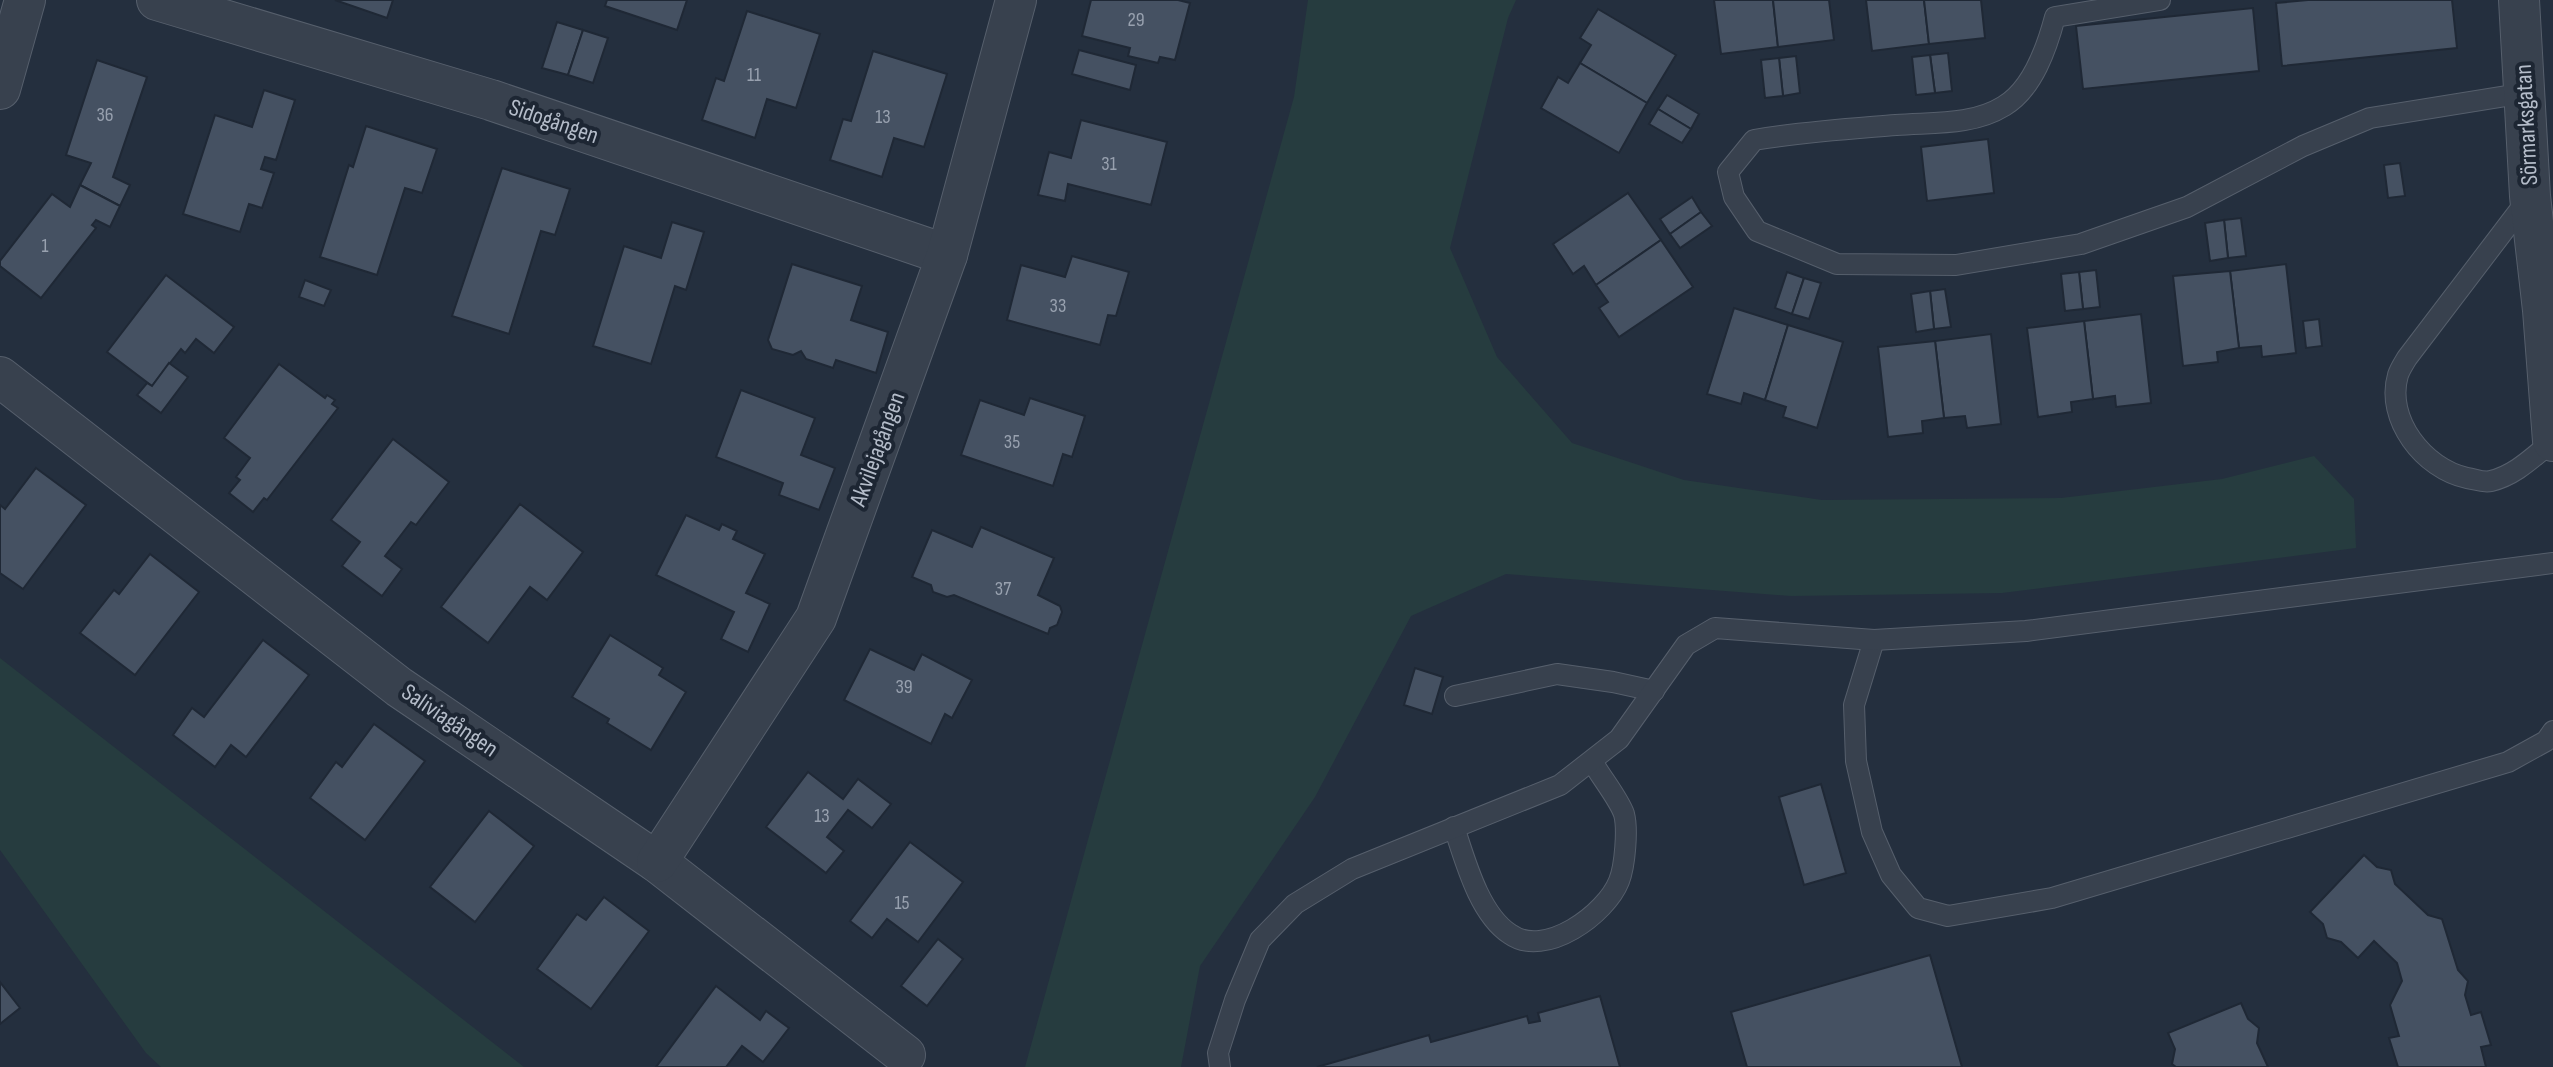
<svg xmlns="http://www.w3.org/2000/svg" width="2553" height="1067" font-family="'Sofia Sans Condensed',sans-serif">
  <style>
    .green { fill: #263c3f }
    .building { fill: #455162; stroke: #1f2835; stroke-width: 2 }
    .lines { fill: none; stroke-linecap: round; stroke-linejoin: round }
    .service-casing { stroke: #565f6c; stroke-width: 22 }
    .minor-casing { stroke: #565f6c; stroke-width: 42 }
    .service { stroke: #38414e; stroke-width: 20 }
    .minor { stroke: #38414e; stroke-width: 40 }
    .labels { text-anchor: middle; stroke-width: 8; stroke-linejoin: round; paint-order: stroke }
    .number-label { font-size: 20px; fill: #98a1af }
    .street-label { font-size: 24px; fill: #b4bcc9; stroke: #1d2633 }
  </style>
  <rect width="100%" height="100%" fill="#242f3e"/>
  <!-- green -->
  <g class="green">
    <path d="M1308 0H1516L1508 18 1450 248 1497 357 1572 443 1684 480 1822 500 2061 498 2222 479 2314 456 2354 499 2356 548 2002 593 1791 596 1506 574 1411 616 1315 797 1200 966 1181 1067H1025L1294 97Z"/>
    <path d="M0 658 524 1067H161L146 1053 0 850Z"/>
  </g>
  <!-- building -->
  <g class="building">
    <path d="M335 0H393L387 18Z"/>
    <path d="M607 0H687L677 30 605 6Z"/>
    <path d="M1091 0H1178L1190 3 1175 60 1160 57 1158 63 1128 56 1130 48 1082 36Z"/>
    <path d="M1714 0H1773L1778 47 1721 54Z"/>
    <path d="M1773 0H1829L1834 40 1778 47Z"/>
    <path d="M1866 0H1924L1929 44 1872 51Z"/>
    <path d="M1924 0H1981L1985 38 1929 44Z"/>
    <path d="M2308 0H2452L2457 48 2282 66 2276 3Z"/>
    <path d="M2253 8 2259 71 2083 89 2076 26Z"/>
    <path d="M1598 9 1676 55 1647 103 1580 63 1591 45 1580 38Z"/>
    <path d="M747 11 820 34 796 108 767 99 755 138 702 120 716 78 724 81Z"/>
    <path d="M557 22 583 30 568 75 542 68Z"/>
    <path d="M583 30 608 38 593 83 568 75Z"/>
    <path d="M1079 50 1136 65 1130 90 1072 74Z"/>
    <path d="M873 51 947 74 924 147 894 138 882 177 830 160 843 119 851 121Z"/>
    <path d="M1948 53 1952 91 1935 93 1930 55Z"/>
    <path d="M1930 55 1935 93 1916 95 1912 57Z"/>
    <path d="M1796 56 1800 93 1783 96 1779 58Z"/>
    <path d="M1779 58 1783 96 1765 98 1761 60Z"/>
    <path d="M97 60 147 77 113 177 130 185 120 206 80 185 91 163 66 155Z"/>
    <path d="M1580 63 1647 103 1619 153 1541 108 1558 77 1568 83Z"/>
    <path d="M264 90 295 100 276 160 265 157 261 169 274 173 262 208 249 204 240 232 183 214 215 115 252 127Z"/>
    <path d="M1667 95 1699 114 1691 129 1658 109Z"/>
    <path d="M1658 109 1691 129 1682 143 1649 124Z"/>
    <path d="M1081 120 1167 142 1151 205 1068 184 1065 201 1038 195 1049 152 1071 158Z"/>
    <path d="M366 126 437 149 422 193 405 188 377 275 320 257 349 165 353 167Z"/>
    <path d="M1988 139 1994 193 1927 201 1921 147Z"/>
    <path d="M2400 163 2405 196 2388 198 2384 165Z"/>
    <path d="M502 168 570 189 555 235 541 231 509 334 452 316Z"/>
    <path d="M80 185 120 206 110 227 96 220 92 225 96 228 41 298 0 266V261L52 194 70 207Z"/>
    <path d="M1628 193 1661 240 1596 285 1584 266 1573 274 1553 244Z"/>
    <path d="M1692 197 1701 212 1670 234 1660 219Z"/>
    <path d="M1701 212 1712 226 1680 248 1670 234Z"/>
    <path d="M2241 218 2246 256 2228 258 2224 220Z"/>
    <path d="M2224 220 2228 258 2210 261 2205 223Z"/>
    <path d="M672 222 704 232 686 290 675 286 651 364 593 346 624 246 661 258Z"/>
    <path d="M1661 240 1693 287 1619 337 1599 308 1608 302 1596 285Z"/>
    <path d="M1072 256 1129 272 1116 316 1108 315 1100 345 1007 320 1021 265 1065 277Z"/>
    <path d="M792 264 862 286 851 320 888 332 876 373 836 360 833 368 806 359 801 351 793 355 772 349 768 340Z"/>
    <path d="M2286 264 2296 353 2262 357 2261 346 2239 348 2230 271Z"/>
    <path d="M2096 270 2100 307 2083 309 2079 272Z"/>
    <path d="M2230 271 2239 348 2217 352 2218 362 2183 366 2173 276Z"/>
    <path d="M1787 272 1804 278 1792 314 1775 308Z"/>
    <path d="M2079 272 2083 309 2065 311 2061 274Z"/>
    <path d="M166 275 234 327 214 353 196 339 185 353 181 349 152 386 107 352Z"/>
    <path d="M1804 278 1821 283 1809 319 1792 314Z"/>
    <path d="M305 280 331 290 324 306 299 297Z"/>
    <path d="M1945 289 1951 327 1934 329 1930 291Z"/>
    <path d="M1930 291 1934 329 1916 332 1911 294Z"/>
    <path d="M1734 308 1788 325 1765 400 1744 393 1741 404 1707 394Z"/>
    <path d="M2141 314 2151 403 2116 407 2115 396 2093 399 2084 321Z"/>
    <path d="M2319 319 2322 346 2306 348 2303 321Z"/>
    <path d="M2084 321 2093 399 2071 402 2072 412 2038 417 2027 328Z"/>
    <path d="M1788 325 1843 342 1817 428 1783 417 1786 407 1765 400Z"/>
    <path d="M1991 334 2001 424 1967 428 1965 416 1944 418 1935 341Z"/>
    <path d="M1935 341 1944 418 1922 421 1923 433 1888 437 1878 347Z"/>
    <path d="M169 363 188 377 161 413 137 395 147 383 152 386Z"/>
    <path d="M279 364 325 398 327 395 335 400 332 404 338 408 267 500 264 498 253 512 229 493 240 480 236 477 250 458 224 438Z"/>
    <path d="M741 390 815 418 801 455 835 468 819 510 779 495 783 483 716 457Z"/>
    <path d="M1030 398 1085 416 1072 457 1063 454 1053 486 961 455 980 400 1024 415Z"/>
    <path d="M393 439 449 482 416 525 411 522 385 556 402 569 382 596 342 566 360 542 331 520Z"/>
    <path d="M36 468 86 505 23 589 0 573V505L5 509Z"/>
    <path d="M520 504 583 552 547 600 530 587 488 643 441 607Z"/>
    <path d="M686 515 719 530 722 524 737 531 733 539 765 554 746 593 770 604 748 652 721 639 734 612 656 575Z"/>
    <path d="M981 527 1054 558 1038 595 1060 606 1062 612 1057 625 1050 628 1048 634 954 595 947 597 933 592 931 585 912 577 932 530 972 547Z"/>
    <path d="M150 554 199 592 135 675 80 633 114 590 119 594Z"/>
    <path d="M610 635 663 668 659 675 686 692 651 750 607 723 609 719 572 697Z"/>
    <path d="M263 640 309 675 246 757 231 745 215 767 173 735 192 708 204 717Z"/>
    <path d="M870 649 914 670 922 654 972 680 952 718 945 714 931 744 844 700Z"/>
    <path d="M1415 668 1443 677 1432 714 1404 705Z"/>
    <path d="M374 724 425 761 365 840 310 798 336 762 342 767Z"/>
    <path d="M808 772 843 799 858 779 891 804 872 828 848 810 827 837 844 851 826 873 766 827Z"/>
    <path d="M1821 784 1846 873 1804 885 1779 797Z"/>
    <path d="M489 811 534 846 475 922 430 887Z"/>
    <path d="M910 842 963 882 918 942 887 919 872 938 850 921Z"/>
    <path d="M2364 855 2377 867 2391 870 2395 884 2428 915 2442 919 2458 970 2468 981 2465 995 2471 1015 2481 1012 2491 1045 2481 1047 2486 1067H2398L2389 1038 2399 1036 2390 1005 2402 981 2397 963 2374 941 2358 958 2341 942 2327 938 2323 924 2310 912Z"/>
    <path d="M604 897 649 931 591 1009 537 969 577 914 586 920Z"/>
    <path d="M938 939 963 959 927 1006 901 986Z"/>
    <path d="M1930 955 1962 1067H1747L1731 1012Z"/>
    <path d="M0 982 20 1008 0 1024Z"/>
    <path d="M716 986 760 1020 766 1011 789 1028 763 1062 742 1046 726 1067H656Z"/>
    <path d="M1600 996 1620 1067H1317L1429 1035 1431 1042 1527 1016 1529 1023 1540 1021 1538 1013Z"/>
    <path d="M2241 1003 2248 1019 2259 1028 2257 1043 2268 1067H2176L2172 1064 2175 1049 2168 1033Z"/>
  </g>
  <g class="lines">
    <defs>
      <g id="service">
        <path d="M2160 0 2055 17C2047 47 2033 89 2004 106 1972 126 1931 122 1896 125 1848 129 1801 132 1754 140L1728 172 1734 197 1757 231 1837 264 1956 265 2081 244 2187 207 2303 146 2370 118 2525 93"/>
        <path d="M2528 199 2407 358C2404 363 2400 369 2398 375 2385 419 2424 469 2467 478 2475 479 2483 483 2491 481 2516 475 2534 456 2553 441"/>
        <path d="M1874 640 1854 705 1856 761 1872 832 1891 875 1918 908 1948 916 2052 898 2508 762 2546 741 2553 731"/>
        <path d="M1455 696 1557 674 1613 682 1654 691"/>
        <path d="M1454 827C1465 860 1479 914 1510 934 1545 959 1606 914 1619 881 1625 866 1628 829 1624 814 1619 799 1600 776 1592 761"/>
        <path d="M1220 1067 1218 1053 1235 1000 1260 940 1295 904 1352 869 1560 785 1619 739 1686 645 1715 628 1874 640 2026 631 2553 563"/>
      </g>
      <g id="minor">
        <path d="M157 0 491 100 947 255"/>
        <path d="M2519 0 2530 196 2543 310 2553 441"/>
        <path d="M0 89 25 0"/>
        <path d="M0 377 399 687 657 862 905 1055"/>
        <path d="M657 862 816 618 947 255 1016 0"/>
      </g>
    </defs>
    <!-- service casing -->
    <use href="#service" class="service-casing"/>
    <!-- minor casing -->
    <use href="#minor" class="minor-casing"/>
    <!-- service -->
    <use href="#service" class="service"/>
    <!-- minor -->
    <use href="#minor" class="minor"/>
  </g>
  <g class="labels">
    <!-- number labels -->
    <g class="number-label">
      <text x="1136" y="26">29</text>
      <text x="754" y="81">11</text>
      <text x="105" y="121">36</text>
      <text x="883" y="123">13</text>
      <text x="1109" y="170">31</text>
      <text x="45" y="252">1</text>
      <text x="1058" y="312">33</text>
      <text x="1012" y="448">35</text>
      <text x="1003" y="595">37</text>
      <text x="904" y="693">39</text>
      <text x="822" y="822">13</text>
      <text x="902" y="909">15</text>
    </g>
    <!-- street labels -->
    <g class="street-label">
      <text transform="translate(554 121) rotate(19)" y="8">Sidogången</text>
      <text transform="translate(2526 125) rotate(-93)" y="8">Sörmarksgatan</text>
      <text transform="translate(877 449) rotate(-70)" y="8">Akvilejagången</text>
      <text transform="translate(450 720) rotate(34)" y="8">Saliviagången</text>
    </g>
  </g>
</svg>
